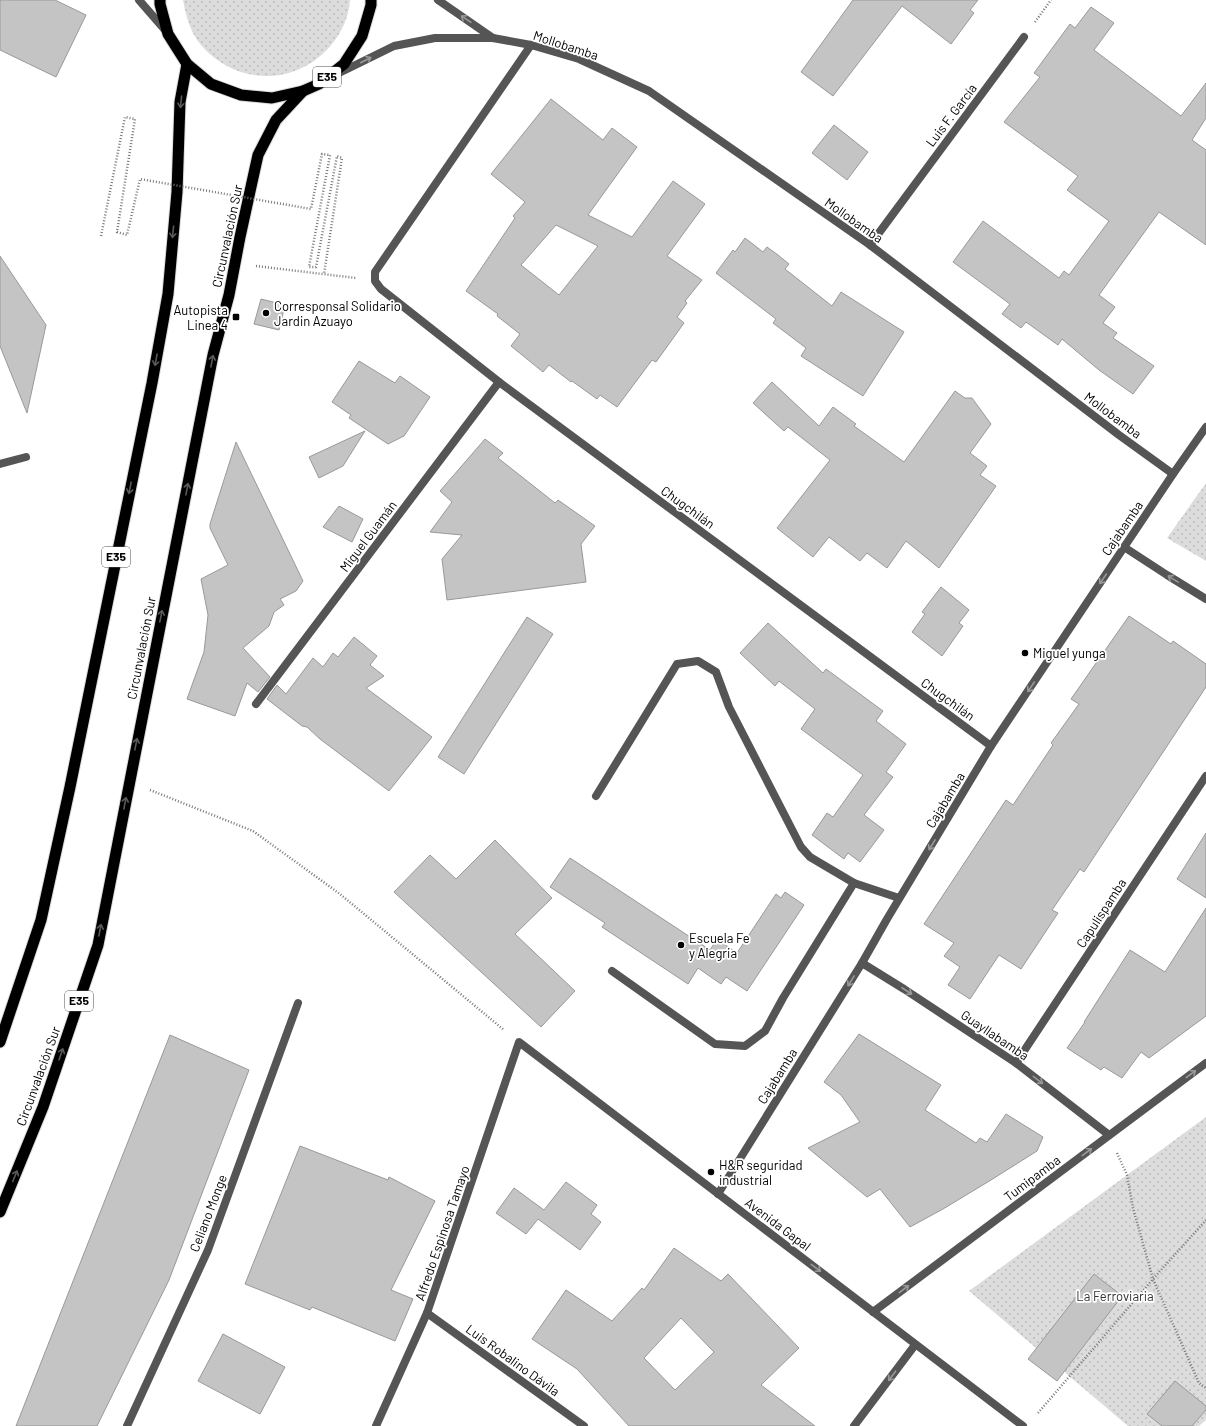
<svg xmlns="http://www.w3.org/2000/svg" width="1206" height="1426" font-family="Barlow,sans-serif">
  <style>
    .grass { fill: url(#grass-dots) }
    .building { fill: #c4c4c4; stroke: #999; fill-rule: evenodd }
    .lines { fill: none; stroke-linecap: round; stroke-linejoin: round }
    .trunk-casing { stroke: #dbdbdb; stroke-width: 13 }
    .path { stroke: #777; stroke-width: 2.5; stroke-dasharray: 1 2; stroke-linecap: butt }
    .service { stroke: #555; stroke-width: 8 }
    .minor { stroke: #555; stroke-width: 8 }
    .trunk { stroke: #000; stroke-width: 11 }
    .path-bridge { stroke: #777; stroke-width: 2.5; stroke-dasharray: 1 2; stroke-linecap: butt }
    .oneway { stroke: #999 }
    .oneway2 { stroke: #595959 }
    .poi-dot { fill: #000; stroke: #fff; stroke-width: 1.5 }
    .labels { text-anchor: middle; stroke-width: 3.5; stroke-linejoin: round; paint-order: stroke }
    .shield { fill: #fff; stroke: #4c4c4c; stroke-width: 1 }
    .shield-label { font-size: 12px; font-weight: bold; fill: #000 }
    .street-label { font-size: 13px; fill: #000; stroke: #fff }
    .poi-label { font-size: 13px; fill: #000; stroke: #fff; text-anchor: start }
    .park-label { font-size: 13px; fill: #333; stroke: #fff }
  </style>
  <defs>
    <pattern id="grass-dots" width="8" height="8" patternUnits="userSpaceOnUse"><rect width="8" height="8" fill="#dcdcdc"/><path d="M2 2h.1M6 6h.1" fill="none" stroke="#bbb" stroke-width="1.8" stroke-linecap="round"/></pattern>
  </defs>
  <rect width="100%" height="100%" fill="#fff"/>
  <!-- grass -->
  <g class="grass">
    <path d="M183 0H350C349 16 342 32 332 44 297 87 236 86 201 45 190 32 186 16 183 0Z"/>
    <path d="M1206 483V561L1167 538Z"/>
    <path d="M1206 1117V1420L1199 1426H1128L969 1291Z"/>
  </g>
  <!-- building -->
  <g class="building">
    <path d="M0 0H55L86 15 56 77 0 50Z"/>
    <path d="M853 0H978L970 10 974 13 951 44 902 6 833 96 801 72Z"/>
    <path d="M1091 7 1114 23 1094 50 1181 116 1206 83V118L1192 140 1206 150V245L1159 212 1099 295 1115 307 1103 323 1117 333 1113 338 1154 366 1133 394 1099 370 1062 339 1058 345 1026 322 1021 328 1002 314 1010 304 953 262 983 221 1059 278 1064 271 1069 275 1109 221 1067 190 1078 176 1004 122 1040 77 1034 73 1070 24 1075 28Z"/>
    <path d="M551 99 603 140 612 128 637 147 588 215 632 237 673 181 705 204 667 256 702 280 685 301 687 303 677 317 684 323 656 362 652 360 617 407 600 395 597 399 572 381 571 382 549 365 543 372 511 346 520 334 497 316 498 314 466 291 515 218 513 216 525 202 491 174ZM556 225 598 246 559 295 521 265Z"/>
    <path d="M834 125 868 152 847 180 812 153Z"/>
    <path d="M745 238 763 252 767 247 778 255 789 264 785 269 832 306 841 292 904 332 863 396 801 356 806 348 773 323 776 319 716 273 733 250 735 252Z"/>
    <path d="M0 256 46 325 27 413 0 346Z"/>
    <path d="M261 299 285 305 279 330 254 324Z"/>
    <path d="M359 361 395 383 400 376 430 397 404 436 388 444 349 418 351 415 332 402Z"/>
    <path d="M772 382 819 426 833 407 856 424 854 426 904 462 955 391 965 398H972L991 424 970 453 987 466 980 475 996 486 939 568 906 541 887 568 867 553 860 561 829 537 813 557 777 528 830 460 788 427 784 431 753 403Z"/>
    <path d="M365 431 343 466 319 478 309 457Z"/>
    <path d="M485 439 503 453 498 458 555 503 558 500 595 526 581 544 586 582 447 600 442 559 462 535 430 532 452 502 440 491Z"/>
    <path d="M236 442 303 581 296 591 280 599 284 605 274 612 269 626 243 648 270 677 258 692 247 683 235 716 187 699 204 652 208 615 201 579 228 565 210 528V524Z"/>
    <path d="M339 506 363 519 352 542 323 527Z"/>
    <path d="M941 587 969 610 959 623 963 626 942 656 912 632 925 614 922 612Z"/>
    <path d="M1129 616 1171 644 1173 641 1206 664V687L1084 872 1080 869 1052 910 1058 913 1021 969 999 955 970 999 948 985 960 967 944 956 954 943 924 924 1006 800 1013 805 1053 745 1051 743 1079 704 1071 699Z"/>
    <path d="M527 617 553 634 464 774 438 757Z"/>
    <path d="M768 623 823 673 826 669 883 711 876 721 906 744 886 772 893 777 864 815 884 830 860 862 848 853 844 859 812 835 827 813 833 817 863 775 801 729 815 709 779 681 775 686 740 653Z"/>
    <path d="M354 637 377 656 370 665 384 676 366 688 432 737 389 791 320 739 307 727 302 726 267 699 277 685 286 694 313 658 323 667 333 653 338 657Z"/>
    <path d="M1206 833V898L1177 879Z"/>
    <path d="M495 840 552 898 515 934 575 991 541 1027 394 892 430 855 456 879Z"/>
    <path d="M570 858 710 950 717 939 737 953 776 894 781 898 785 892 804 905 747 991 726 977 721 984 698 968 688 984 602 927 605 923 550 887Z"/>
    <path d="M1206 908V1016L1149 1058 1141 1052 1122 1078 1104 1067 1101 1070 1067 1048 1085 1022H1084L1130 950 1165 972Z"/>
    <path d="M859 1034 941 1085 925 1110 976 1143 980 1138 987 1142 1006 1114 1043 1137 1037 1151 991 1180 943 1209 910 1227 880 1189 867 1197 808 1148 860 1122 841 1095 824 1082Z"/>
    <path d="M170 1035 249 1070 169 1280 97 1426H16Z"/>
    <path d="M300 1146 388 1180 389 1177 435 1201 391 1290 413 1299 395 1341 312 1307 310 1310 245 1284Z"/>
    <path d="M566 1182 597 1205 591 1214 601 1222 580 1250 538 1219 526 1234 496 1213 514 1188 544 1210Z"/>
    <path d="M674 1248 721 1281 728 1274 799 1348 761 1385 815 1426H629L577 1369 532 1339 566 1290 612 1321 642 1288 644 1290ZM681 1318 714 1352 675 1390 644 1358Z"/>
    <path d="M1094 1274 1122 1296 1057 1381 1028 1359Z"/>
    <path d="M223 1334 285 1367 260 1414 198 1381Z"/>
    <path d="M1175 1381 1206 1406V1410L1192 1426H1162L1147 1414Z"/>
  </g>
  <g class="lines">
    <defs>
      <g id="trunk">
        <path d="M160 0V4L168 34 187 64 211 84 241 95 272 98 303 91 319 84 344 64 362 36 371 5V0"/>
        <path d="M0 1042 41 920 70 787 152 383 168 294 177 192 180 102 187 64"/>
        <path d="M0 1212 43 1107 98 945 213 355 229 295 240 237 258 155 276 120 303 91"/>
      </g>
    </defs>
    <!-- trunk casing -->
    <use href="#trunk" class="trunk-casing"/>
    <!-- path -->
    <g class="path">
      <path d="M1035 22 1051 0"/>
      <path d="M256 266 356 278"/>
      <path d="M150 790 253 831 340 894 504 1030"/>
      <path d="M1117 1153 1127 1175 1133 1208 1153 1279 1199 1383 1206 1388"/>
      <path d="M1038 1413 1153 1279 1206 1220"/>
    </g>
    <!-- service -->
    <g class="service">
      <path d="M596 796 677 664 698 661 716 672 729 707 801 847 810 857 854 883"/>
      <path d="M612 971 715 1044 745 1046 765 1031 783 998 854 883 899 898"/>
    </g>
    <!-- minor -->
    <g class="minor">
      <path d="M139 0 166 31"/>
      <path d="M438 0 493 38"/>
      <path d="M531 45 375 272V281L381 289 499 382 991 746"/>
      <path d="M335 75 394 46 435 38H493L531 45 579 59 649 91 870 245 1119 435 1173 474"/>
      <path d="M870 245 1024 37"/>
      <path d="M0 464 26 457"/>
      <path d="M1124 547 1167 575 1206 599"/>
      <path d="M256 704 499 382"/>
      <path d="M862 963 904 989 1016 1063 1109 1135"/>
      <path d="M1016 1063 1206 776"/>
      <path d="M718 1194 862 963 887 919 991 746 1173 474 1206 427"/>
      <path d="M873 1312 1206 1063"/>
      <path d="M427 1313 584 1426"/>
      <path d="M127 1426 208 1250 298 1003"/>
      <path d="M376 1426 427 1313 519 1042 1023 1426"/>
      <path d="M854 1426 915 1345"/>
    </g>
    <!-- trunk -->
    <use href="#trunk" class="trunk"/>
    <!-- path-bridge -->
    <path class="path-bridge" d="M101 236 125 117 135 119 117 232 127 235 140 179 311 209 322 154 330 155 309 267H316L337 156 342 158 324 274"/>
  </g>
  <!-- one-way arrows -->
  <defs><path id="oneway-shaft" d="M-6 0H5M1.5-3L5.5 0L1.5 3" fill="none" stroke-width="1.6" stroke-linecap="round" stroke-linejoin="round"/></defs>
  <g class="oneway">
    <use href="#oneway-shaft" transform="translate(466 19) rotate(-146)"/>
    <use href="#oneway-shaft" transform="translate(366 60) rotate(-27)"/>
    <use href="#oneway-shaft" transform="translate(1103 579) rotate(124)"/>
    <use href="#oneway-shaft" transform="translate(1173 579) rotate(-149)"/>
    <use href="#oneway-shaft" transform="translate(1031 687) rotate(124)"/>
    <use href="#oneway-shaft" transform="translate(932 845) rotate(121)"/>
    <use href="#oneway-shaft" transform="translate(851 981) rotate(122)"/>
    <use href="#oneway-shaft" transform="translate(907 991) rotate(33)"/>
    <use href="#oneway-shaft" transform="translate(1191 1074) rotate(-37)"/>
    <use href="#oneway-shaft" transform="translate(1038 1080) rotate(38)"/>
    <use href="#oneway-shaft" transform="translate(1087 1152) rotate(-37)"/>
    <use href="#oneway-shaft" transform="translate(816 1268) rotate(37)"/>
    <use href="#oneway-shaft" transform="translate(904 1289) rotate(-37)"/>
    <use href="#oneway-shaft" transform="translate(892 1376) rotate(127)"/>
  </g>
  <g class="oneway2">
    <use href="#oneway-shaft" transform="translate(181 102) rotate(96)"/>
    <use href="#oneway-shaft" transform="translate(173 232) rotate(96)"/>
    <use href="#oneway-shaft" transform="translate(156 360) rotate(100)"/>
    <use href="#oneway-shaft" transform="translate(212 361) rotate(-79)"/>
    <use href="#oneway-shaft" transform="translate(130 488) rotate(101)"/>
    <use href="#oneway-shaft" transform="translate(187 489) rotate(-79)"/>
    <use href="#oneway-shaft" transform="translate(161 616) rotate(-79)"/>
    <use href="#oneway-shaft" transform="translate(136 744) rotate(-79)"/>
    <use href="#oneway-shaft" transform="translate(125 803) rotate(-79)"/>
    <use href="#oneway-shaft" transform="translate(100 930) rotate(-79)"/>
    <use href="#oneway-shaft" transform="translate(61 1054) rotate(-71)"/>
    <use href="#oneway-shaft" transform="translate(15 1176) rotate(-68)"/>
  </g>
  <!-- markers -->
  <g class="poi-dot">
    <circle cx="266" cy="313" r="4"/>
    <rect x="232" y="313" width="8" height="8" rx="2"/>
    <circle cx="1025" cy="653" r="4"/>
    <circle cx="681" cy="945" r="4"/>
    <circle cx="711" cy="1172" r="4"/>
  </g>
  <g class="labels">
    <!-- shield labels -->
    <g class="shield">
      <rect x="313" y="67" width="28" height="20" rx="3"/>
      <rect x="102" y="547" width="28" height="20" rx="3"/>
      <rect x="65" y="991" width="28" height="20" rx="3"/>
    </g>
    <g class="shield-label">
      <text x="327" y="81">E35</text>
      <text x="116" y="561">E35</text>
      <text x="79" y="1005">E35</text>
    </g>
    <!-- street labels -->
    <g class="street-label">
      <text transform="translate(566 45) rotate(18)" y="5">Mollobamba</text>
      <text transform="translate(951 115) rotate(-53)" y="5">Luis F. García</text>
      <text transform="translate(854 220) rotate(35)" y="5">Mollobamba</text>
      <text transform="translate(227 236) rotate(-78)" y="5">Circunvalación Sur</text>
      <text transform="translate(1113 415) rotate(37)" y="5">Mollobamba</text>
      <text transform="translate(688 507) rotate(36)" y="5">Chugchilán</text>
      <text transform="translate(1122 528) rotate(-56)" y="5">Cajabamba</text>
      <text transform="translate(368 536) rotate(-53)" y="5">Miguel Guamán</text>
      <text transform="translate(141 648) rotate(-79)" y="5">Circunvalación Sur</text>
      <text transform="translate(948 699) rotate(36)" y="5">Chugchilán</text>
      <text transform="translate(945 800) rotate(-59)" y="5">Cajabamba</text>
      <text transform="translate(1101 913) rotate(-57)" y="5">Capulispamba</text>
      <text transform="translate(995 1035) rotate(34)" y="5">Guayllabamba</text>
      <text transform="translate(38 1076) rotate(-70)" y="5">Circunvalación Sur</text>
      <text transform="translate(777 1076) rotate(-58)" y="5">Cajabamba</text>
      <text transform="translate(1032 1178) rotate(-37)" y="5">Tumipamba</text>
      <text transform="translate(208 1213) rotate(-69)" y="5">Celiano Monge</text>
      <text transform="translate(778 1224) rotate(37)" y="5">Avenida Gapal</text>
      <text transform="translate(442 1233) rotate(-71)" y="5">Alfredo Espinosa Tamayo</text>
      <text transform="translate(513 1360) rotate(36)" y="5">Luis Robalino Dávila</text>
    </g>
    <!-- poi labels -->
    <g class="poi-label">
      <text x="274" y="311">Corresponsal Solidario<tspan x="274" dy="15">Jardin Azuayo</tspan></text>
      <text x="228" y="315" text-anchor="end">Autopista<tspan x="228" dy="15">Linea 4</tspan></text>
      <text x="1033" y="658">Miguel yunga</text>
      <text x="689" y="943">Escuela Fe<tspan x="689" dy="15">y Alegria</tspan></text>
      <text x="719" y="1170">H&amp;R seguridad<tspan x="719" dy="15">industrial</tspan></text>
    </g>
    <!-- park labels -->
    <g class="park-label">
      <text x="1115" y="1301">La Ferroviaria</text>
    </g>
  </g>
</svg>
